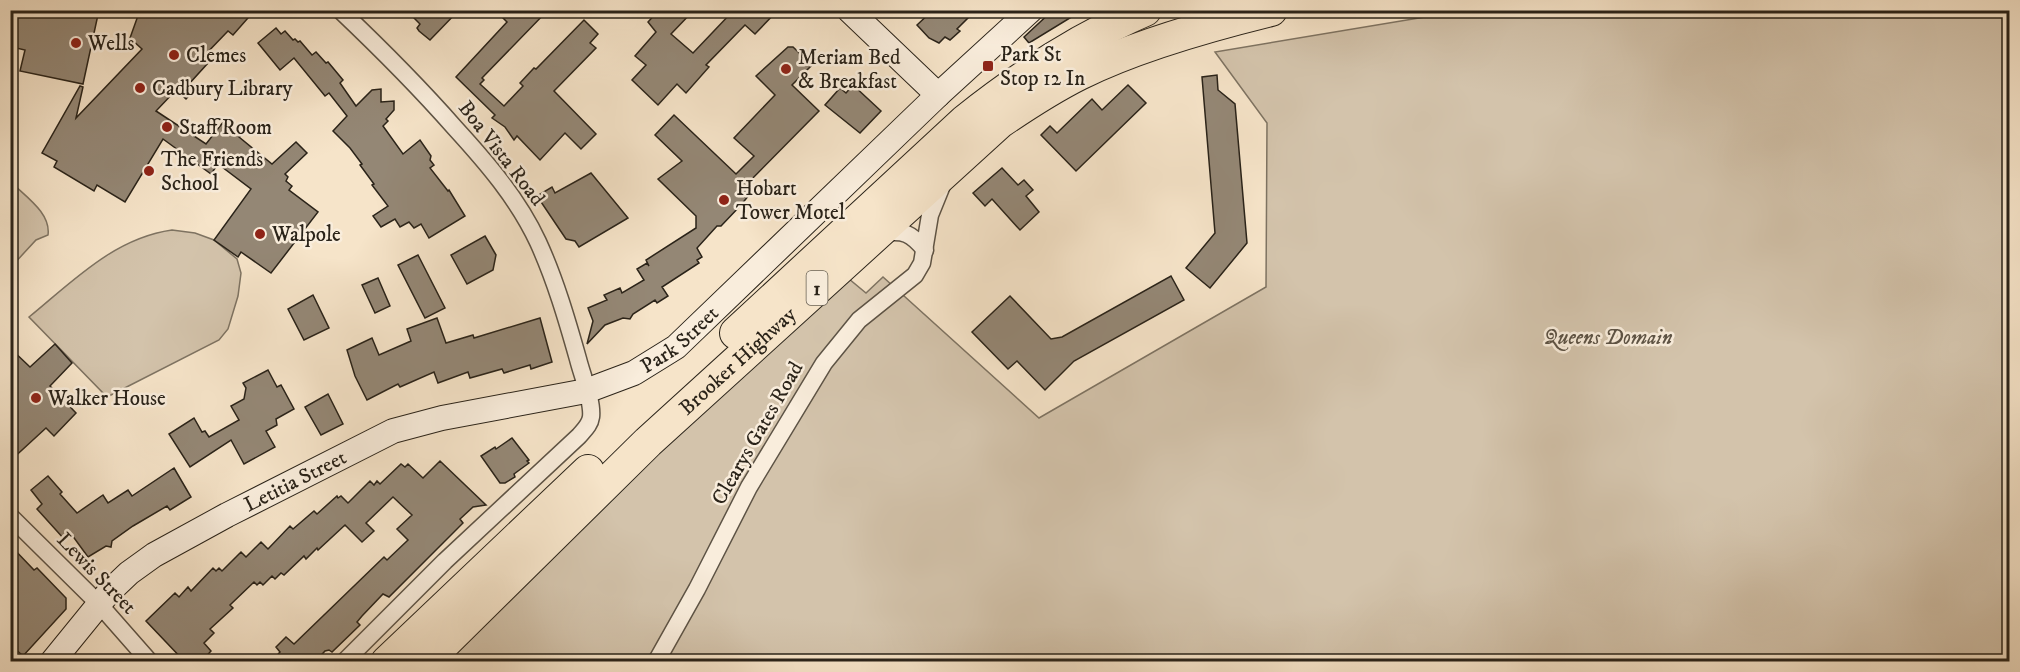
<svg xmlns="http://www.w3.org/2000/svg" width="2020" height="672" font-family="'IM FELL DW Pica',serif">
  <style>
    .green { fill: #d3c3ab; stroke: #7e7362; stroke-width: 1.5 }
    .building { fill: #948775; stroke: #2a2319; stroke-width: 1.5 }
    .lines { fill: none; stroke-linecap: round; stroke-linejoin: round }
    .street-casing { stroke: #5d5345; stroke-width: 19 }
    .secondary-casing { stroke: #2a2319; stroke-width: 26 }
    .highway-casing { stroke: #2a2319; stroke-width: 34 }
    .street { stroke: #f9eddc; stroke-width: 16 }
    .secondary { stroke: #f9eddc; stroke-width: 24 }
    .highway { stroke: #f6e4c9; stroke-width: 32 }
    .poi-dot { fill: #8f2418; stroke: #f9eddc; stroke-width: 2 }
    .labels { text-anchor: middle; stroke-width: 5; stroke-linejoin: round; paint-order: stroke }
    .shield { fill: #f9eddc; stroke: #686054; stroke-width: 1.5 }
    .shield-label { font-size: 20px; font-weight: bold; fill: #2a2319 }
    .poi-label { font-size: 21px; fill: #2a2319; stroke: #f9eddc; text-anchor: start }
    .street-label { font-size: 21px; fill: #2a2319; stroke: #f9eddc }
    .park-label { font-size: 21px; font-style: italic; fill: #5d5345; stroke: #f9eddc }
  </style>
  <rect width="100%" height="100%" fill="#f6e4c9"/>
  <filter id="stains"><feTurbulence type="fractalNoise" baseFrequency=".00333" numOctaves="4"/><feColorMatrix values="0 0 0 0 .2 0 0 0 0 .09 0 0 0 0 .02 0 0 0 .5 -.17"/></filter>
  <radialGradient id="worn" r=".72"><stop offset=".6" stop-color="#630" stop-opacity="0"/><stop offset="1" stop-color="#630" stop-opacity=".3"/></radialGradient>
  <!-- green -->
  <g class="green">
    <path d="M1461 11H2009V661L448 662 648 456 849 279 866 293 883 277 1039 418 1266 287 1267 123 1215 52Z"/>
    <path d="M11 182C26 197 51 213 48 235L36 240 11 267Z"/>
    <path d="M172 230 195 233 214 240 237 259 241 273 238 296 228 329 219 340 107 397 29 317C72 282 114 238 172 230Z"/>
  </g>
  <!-- building -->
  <g class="building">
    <path d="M19 10H99L83 84 20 71 25 50 12 47Z"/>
    <path d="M140 10H255L233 35 228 31 202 58 208 63 189 84 195 89 186 99 176 90 156 111 206 144 224 121 241 135 239 137 272 164 296 142 307 153 285 174 288 177 286 181 292 186 289 190 318 212 271 273 241 252 238 257 214 240 251 189 218 164 211 174 163 139 125 202 97 185 94 191 54 167 57 161 42 153 80 86 83 87 76 118 142 49 130 38Z"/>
    <path d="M421 10H459L430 40 419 31 417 28 420 24 414 18Z"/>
    <path d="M495 10H548L482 78 484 80 480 84 504 106 523 86 520 83 534 68 536 69 584 20 598 34 590 43 596 48 554 91 596 134 581 149 565 133 540 160 517 136 514 140 505 127 492 118 495 115 456 77 507 22Z"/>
    <path d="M659 10H694L671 34 693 53 732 12 730 10H778L755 34 745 25 706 65 709 67 686 93 677 84 658 105 632 80 646 65 635 56 656 32 648 22Z"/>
    <path d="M933 10H976L957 29 960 31 950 40 945 37 939 43 929 38 917 25Z"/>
    <path d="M1053 10H1083L1029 43 1024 37Z"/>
    <path d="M276 28 281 34 285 31 293 40 295 39 298 42 300 41 312 55 316 52 326 63 328 62 343 80 340 83 356 106 372 90 381 89V102L394 101V110L386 119 388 121 383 126 403 154 420 140 431 156 430 160 434 165 430 168 448 191 449 190 465 216 429 238 421 224 414 228 409 222 400 227 395 219 381 227 373 216 388 206 372 185 374 184 360 165 362 164 350 148 333 131 347 116 329 93 325 96 294 58 280 70 258 43Z"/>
    <path d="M788 47H793L812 65 792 85 819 111 747 184 749 195 741 205 721 226H717L697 248 702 257 697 260 699 263 662 287 668 296 657 303 655 300 633 314 630 319 623 318 605 325 587 344 593 321 588 308 607 300 604 295 620 288 622 293 644 280 637 269 647 263 649 266 646 260 696 228V216L658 179 682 161 655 135 674 115 736 174 754 156 734 138 775 95 756 76Z"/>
    <path d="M1217 75 1218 90 1235 104 1247 243 1210 288 1186 268 1215 233 1202 77Z"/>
    <path d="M853 85 881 111 860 133 825 105 840 88 846 93Z"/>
    <path d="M1128 85 1146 103 1076 171 1041 135 1050 126 1057 133 1092 99 1102 110Z"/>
    <path d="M1002 168 1018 185 1024 180 1033 190 1026 196 1039 212 1020 230 992 199 985 206 973 193Z"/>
    <path d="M591 173 628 218 579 247 575 241 566 239 537 196 552 187 555 193Z"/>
    <path d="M485 236 496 255 493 270 467 284 451 255Z"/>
    <path d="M418 255 445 308 425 318 398 265Z"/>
    <path d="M1171 276 1184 300 1074 361 1045 390 1017 361 1008 369 972 332 1010 296 1051 339 1062 337Z"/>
    <path d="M378 278 390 306 375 313 362 285Z"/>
    <path d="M313 295 329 328 304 340 288 309Z"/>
    <path d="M437 318 446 343 473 335 474 338 540 318 552 362 531 369 530 365 504 373 502 369 470 378 468 372 438 383 434 372 400 387 398 384 367 400 355 376 347 350 372 338 379 355 411 341 407 329Z"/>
    <path d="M55 344 72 363 50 386 76 413 54 436 46 428 10 461V348L30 367Z"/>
    <path d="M268 370 277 387 281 385 294 409 276 419 277 425 266 431 275 447 244 464 231 440 190 467 169 434 194 418 202 432 205 431 209 437 239 420 231 406 244 399 246 388 243 383Z"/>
    <path d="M328 394 343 424 321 435 305 407Z"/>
    <path d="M512 438 529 460 527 461 529 463 514 474 515 477 505 483H500L481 456 495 447 496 449Z"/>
    <path d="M440 461 486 505 473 507 460 519 463 523 389 597 383 594 362 616 357 622 360 625 332 652 329 650 325 651 315 662H271L280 652 276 647 286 637 294 644 384 557 387 560 408 540 397 529 412 515 393 497 366 523 374 531 362 542 345 525 318 550 317 548 306 559 304 556 284 575 281 573 275 579 272 576 263 585 260 582 257 585 254 582 230 605 233 608 210 629 214 633 204 643 211 651 201 662H185L146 621 175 593 179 597 188 587 191 591 213 568 216 571 219 568 222 571 241 552 246 557 261 542 268 549 290 526 293 529 314 511 317 514 337 496 338 498 341 496 348 503 370 481 374 485 377 481 380 484 401 464 405 467 408 464 423 478Z"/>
    <path d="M174 468 191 497 170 510 167 506 133 526 112 541 111 547 106 546 88 557 72 535 65 540 37 509 42 504 31 490 48 476 62 492 60 494 77 513 103 495 108 503 128 490 132 496Z"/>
    <path d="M10 545 34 570 37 568 66 598V609L23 656 10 644Z"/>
  </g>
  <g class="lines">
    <defs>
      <g id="street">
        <path d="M340 10C380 48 419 87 455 128 487 163 518 199 538 242 555 279 567 320 578 359 582 375 593 402 591 417 590 425 584 430 579 436L445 561 344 662"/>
        <path d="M882 233C904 230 911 233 925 250"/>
        <path d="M10 516 99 604 150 662"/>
        <path d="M656 662 697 589 749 487 824 363 859 320 915 275 922 263 930 215 943 183"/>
      </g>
      <g id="secondary">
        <path d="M849 10 938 95"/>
        <path id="s1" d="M52 662 109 592 129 573 154 555 227 515 393 431 442 418 586 391 634 373 676 347 938 95 1031 10"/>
      </g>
      <g id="highway">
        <path d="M736 333 965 121C1020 77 1080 38 1145 10"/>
        <path d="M387 662 588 471"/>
        <path id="s2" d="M425 662 648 442 1000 122C1025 105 1051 88 1079 74 1135 46 1210 25 1271 10"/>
      </g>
    </defs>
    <!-- street casing -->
    <use href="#street" class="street-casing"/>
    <!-- secondary casing -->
    <use href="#secondary" class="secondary-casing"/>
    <!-- highway casing -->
    <use href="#highway" class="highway-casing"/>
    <!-- street -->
    <use href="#street" class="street"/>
    <!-- secondary -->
    <use href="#secondary" class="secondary"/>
    <!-- highway -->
    <use href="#highway" class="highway"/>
  </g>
  <!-- markers -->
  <g class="poi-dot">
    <circle cx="76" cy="43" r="6"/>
    <circle cx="174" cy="55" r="6"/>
    <rect x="982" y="60" width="12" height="12" rx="3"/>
    <circle cx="786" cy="69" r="6"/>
    <circle cx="140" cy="88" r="6"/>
    <circle cx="167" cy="127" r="6"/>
    <circle cx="149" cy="171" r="6"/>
    <circle cx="724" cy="200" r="6"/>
    <circle cx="260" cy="234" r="6"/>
    <circle cx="36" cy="398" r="6"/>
  </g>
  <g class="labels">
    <!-- shield labels -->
    <rect class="shield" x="806.5" y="271" width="21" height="34" rx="4.5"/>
    <g class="shield-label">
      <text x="817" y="295">1</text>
    </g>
    <!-- poi labels -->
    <g class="poi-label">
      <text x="88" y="50">Wells</text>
      <text x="1000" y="61">Park St<tspan x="1000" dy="24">Stop 12 In</tspan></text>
      <text x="186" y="62">Clemes</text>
      <text x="798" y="64">Meriam Bed<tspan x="798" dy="24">&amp; Breakfast</tspan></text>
      <text x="152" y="95">Cadbury Library</text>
      <text x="179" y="134">Staff Room</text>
      <text x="161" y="166">The Friends<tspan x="161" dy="24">School</tspan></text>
      <text x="736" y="195">Hobart<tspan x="736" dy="24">Tower Motel</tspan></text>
      <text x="272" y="241">Walpole</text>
      <text x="48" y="405">Walker House</text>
    </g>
    <!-- street labels -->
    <g class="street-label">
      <text transform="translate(502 153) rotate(52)" y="7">Boa Vista Road</text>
      <text dy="7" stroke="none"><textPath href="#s1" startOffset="723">Park Street</textPath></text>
      <text dy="7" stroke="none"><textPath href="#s2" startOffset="434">Brooker Highway</textPath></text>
      <text transform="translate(757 433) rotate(-60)" y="7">Clearys Gates Road</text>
      <text dy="7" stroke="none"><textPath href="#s1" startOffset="308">Letitia Street</textPath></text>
      <text transform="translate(97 573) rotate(46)" y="7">Lewis Street</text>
    </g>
    <!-- park labels -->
    <g class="park-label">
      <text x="1608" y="344">Queens Domain</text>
    </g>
  </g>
  <!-- margin -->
  <rect width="2020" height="672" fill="none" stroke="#f6e4c9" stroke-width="36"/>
  <rect x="12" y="12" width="1996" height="648" fill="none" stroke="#2a2319" stroke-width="3"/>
  <rect x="18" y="18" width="1984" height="636" fill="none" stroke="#2a2319" stroke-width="1.5"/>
  <rect width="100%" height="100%" filter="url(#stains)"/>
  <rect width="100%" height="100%" fill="url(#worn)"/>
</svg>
